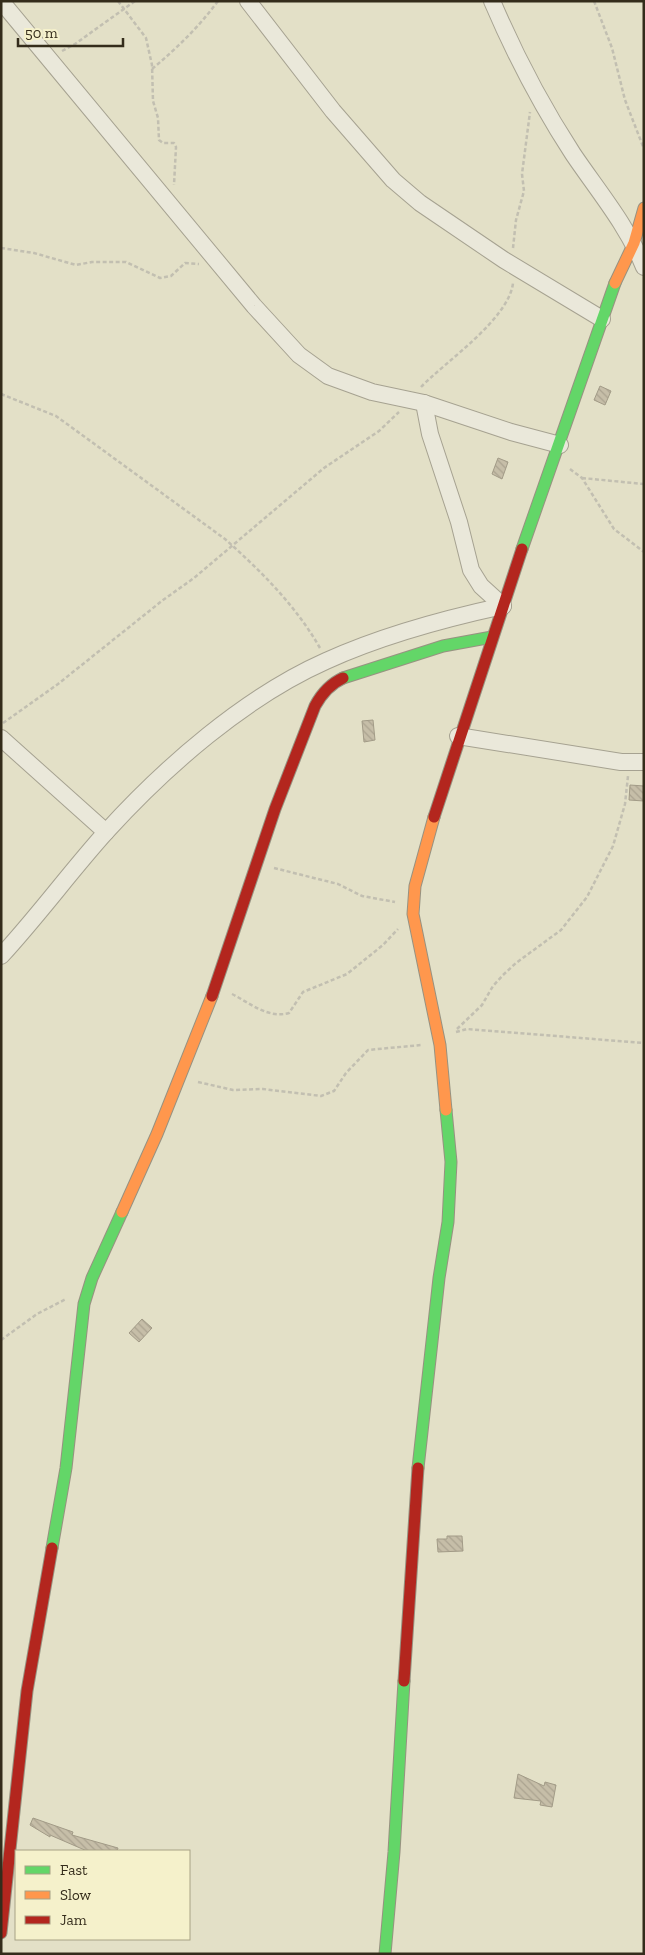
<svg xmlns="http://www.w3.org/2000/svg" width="645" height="1955" font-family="'Zilla Slab',serif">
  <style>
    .building { fill: url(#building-back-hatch); stroke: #a29b87 }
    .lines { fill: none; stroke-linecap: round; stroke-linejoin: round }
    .street-casing { stroke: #a6a291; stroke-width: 18 }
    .fast-casing { stroke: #979281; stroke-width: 13 }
    .slow-casing { stroke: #979281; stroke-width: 13 }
    .jam-casing { stroke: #979281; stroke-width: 13 }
    .path { stroke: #c2bfb1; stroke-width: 2.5; stroke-dasharray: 4 2.5; stroke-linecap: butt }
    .street { stroke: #eae8da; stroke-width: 16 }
    .fast { stroke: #63d668; stroke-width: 11 }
    .slow { stroke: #ff974d; stroke-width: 11 }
    .jam { stroke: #b3261e; stroke-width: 11 }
  </style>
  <defs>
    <pattern id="building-back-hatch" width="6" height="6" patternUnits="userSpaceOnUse" patternTransform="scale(1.25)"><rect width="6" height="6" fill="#c6bea8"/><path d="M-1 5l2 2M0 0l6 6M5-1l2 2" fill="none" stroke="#aba390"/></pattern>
  </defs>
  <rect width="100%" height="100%" fill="#e3e0c7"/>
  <!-- building -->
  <g class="building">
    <path d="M600 386 611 391 605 405 594 400Z"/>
    <path d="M498 458 508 462 502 479 492 474Z"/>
    <path d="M373 720 375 740 364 742 362 721Z"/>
    <path d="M630 785 644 786V801L629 800Z"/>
    <path d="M142 1319 152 1328 139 1342 129 1333Z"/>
    <path d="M447 1536H462L463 1551 438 1552 437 1539H447Z"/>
    <path d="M518 1774 544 1786 545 1782 556 1785 552 1807 540 1805 541 1801 514 1798Z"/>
    <path d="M33 1818 73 1832 72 1835 118 1848 117 1851H87L50 1835V1837L30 1825Z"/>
  </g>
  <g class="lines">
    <defs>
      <g id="street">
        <path d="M1 1 254 306 299 355 328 376 372 392 424 403 511 432 560 445"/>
        <path d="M248 1 333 111 393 180 420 203 504 260 602 319"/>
        <path d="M492 1C515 55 541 105 573 154 598 191 627 225 644 267"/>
        <path d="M424 403 430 434 459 522 471 570 481 586 503 606"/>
        <path d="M458 736 621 762H644"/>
        <path d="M1 738 106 832"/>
        <path d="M1 956C38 916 70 872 106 832 166 766 245 697 326 661 383 635 443 619 503 606"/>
      </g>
      <g id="fast">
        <path d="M522 549 615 283"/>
        <path d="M343 678 443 646 492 637"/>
        <path d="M418 1468 439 1278 448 1222 451 1162 446 1110"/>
        <path d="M52 1548 66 1468 84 1304 92 1278 122 1212"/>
        <path d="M385 1954 394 1852 404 1681"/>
      </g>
      <g id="slow">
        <path d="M615 283 634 243 644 208"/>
        <path d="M434 817 415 886 413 914 440 1045 446 1110"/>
        <path d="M122 1212 157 1134 212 996"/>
      </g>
      <g id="jam">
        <path d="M434 817 522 549"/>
        <path d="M212 996 275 809 315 706C322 693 330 684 343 678"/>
        <path d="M404 1681 418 1468"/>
        <path d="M1 1933 27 1691 52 1548"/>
      </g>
    </defs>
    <!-- street casing -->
    <use href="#street" class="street-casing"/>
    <!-- fast casing -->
    <use href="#fast" class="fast-casing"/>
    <!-- slow casing -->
    <use href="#slow" class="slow-casing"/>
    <!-- jam casing -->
    <use href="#jam" class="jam-casing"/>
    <!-- path -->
    <g class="path">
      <path d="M118 1 146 38 152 65 153 101 158 118 159 140 163 143H174L176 147 174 185"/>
      <path d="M594 1 612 48 625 100 644 149"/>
      <path d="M62 51 75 44 135 1"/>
      <path d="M152 69C177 48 198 28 218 1"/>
      <path d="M1 248 34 253 76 265 92 262H126L160 278 171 276 185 263 199 264"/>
      <path d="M513 248 516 220 524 191 522 174 530 112"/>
      <path d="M421 387C445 362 509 319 513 283"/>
      <path d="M1 394 56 416 225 539C261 571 296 606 320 648"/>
      <path d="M570 469 582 478 614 529 644 552"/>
      <path d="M582 478 644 484"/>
      <path d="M3 723 58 684 163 600 194 578 324 468 379 431 399 412"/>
      <path d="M274 868 338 884 362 896 395 902"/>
      <path d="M232 994C250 1003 268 1019 289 1013L303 992 347 974 383 945 398 929"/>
      <path d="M457 1029 482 1005 493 986 503 975 516 963 561 930 587 897 613 846 625 804 628 776"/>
      <path d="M456 1032 467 1029 644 1043"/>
      <path d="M198 1082 233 1090 263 1089 321 1096 334 1091 346 1073 368 1050 421 1045"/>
      <path d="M1 1340 37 1314 66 1299"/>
    </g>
    <!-- street -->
    <use href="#street" class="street"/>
    <!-- fast -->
    <use href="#fast" class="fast"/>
    <!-- slow -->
    <use href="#slow" class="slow"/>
    <!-- jam -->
    <use href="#jam" class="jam"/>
  </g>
  <!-- border -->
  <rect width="645" height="1955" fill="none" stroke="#342c1b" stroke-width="5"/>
  <!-- legend -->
  <rect x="15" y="1850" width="175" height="90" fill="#f5f1cb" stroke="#a8a285"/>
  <rect x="25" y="1866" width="25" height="8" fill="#63d668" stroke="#a8a285"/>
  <text x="60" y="1875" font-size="15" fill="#342c1b">Fast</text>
  <rect x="25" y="1891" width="25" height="8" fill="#ff974d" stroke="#a8a285"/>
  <text x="60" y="1900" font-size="15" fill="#342c1b">Slow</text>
  <rect x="25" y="1916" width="25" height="8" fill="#b3261e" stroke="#a8a285"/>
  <text x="60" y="1925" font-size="15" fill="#342c1b">Jam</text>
  <!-- scale -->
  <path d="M18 38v8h105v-8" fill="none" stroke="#342c1b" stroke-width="2.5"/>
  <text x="25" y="38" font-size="15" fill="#342c1b" stroke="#f5f1cb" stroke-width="4" paint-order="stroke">50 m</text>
</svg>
